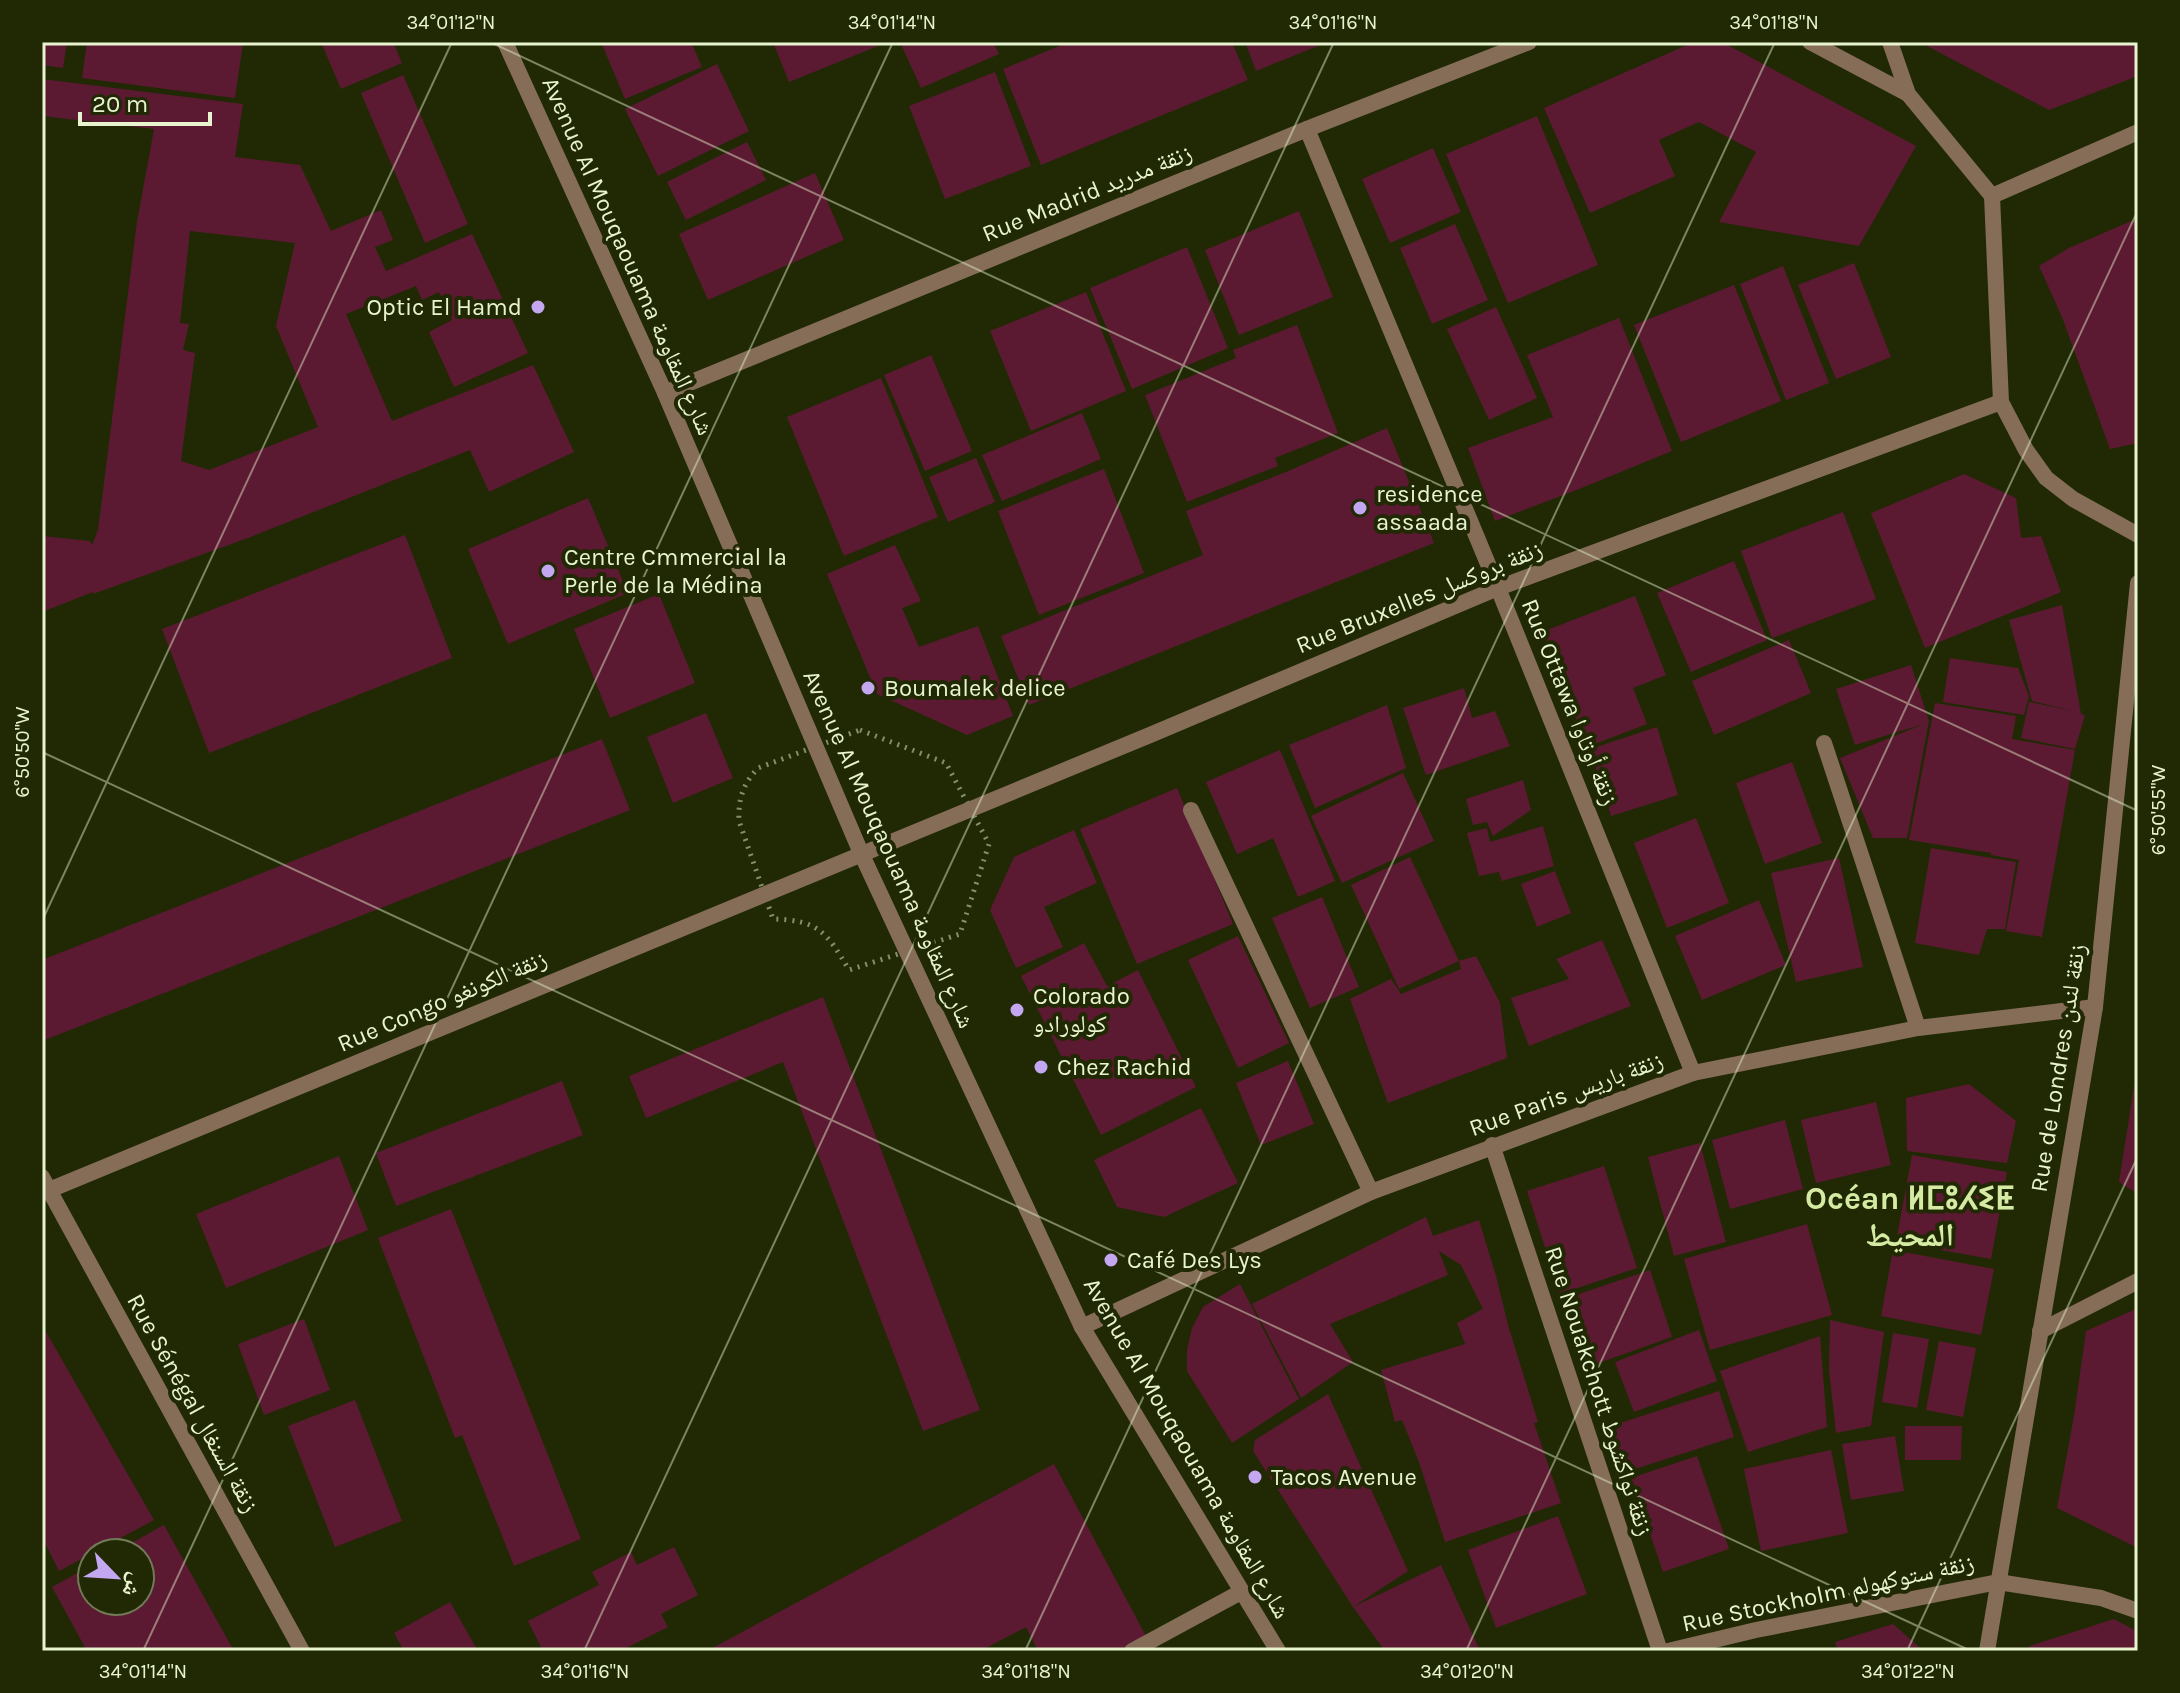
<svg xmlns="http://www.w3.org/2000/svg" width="2180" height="1693" font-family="Karla,'Noto Naskh Arabic','Noto Sans Tifinagh',sans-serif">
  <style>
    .building { fill: #5b1a31; fill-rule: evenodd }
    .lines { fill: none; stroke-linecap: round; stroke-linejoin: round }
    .path { stroke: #848e6a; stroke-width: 5; stroke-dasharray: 2 6; stroke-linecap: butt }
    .service { stroke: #856d58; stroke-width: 16 }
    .pedestrian { stroke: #856d58; stroke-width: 16 }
    .minor { stroke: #856d58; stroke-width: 16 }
    .tertiary { stroke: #856d58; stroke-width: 16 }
    .ticks { fill: none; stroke: #e8f4d0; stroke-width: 2; stroke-opacity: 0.45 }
    .poi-dot { fill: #c4a7f1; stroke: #202904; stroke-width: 3 }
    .labels { text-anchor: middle; stroke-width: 8; stroke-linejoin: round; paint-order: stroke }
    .street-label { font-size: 24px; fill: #e8f4d0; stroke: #202904 }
    .poi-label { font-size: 24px; fill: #e8f4d0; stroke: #202904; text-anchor: start }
    .district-label { font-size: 32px; font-weight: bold; fill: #d5eba3; stroke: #202904 }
    .neatline { fill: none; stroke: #e8f4d0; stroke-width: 3 }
    .ticks-label { font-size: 20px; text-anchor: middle; fill: #e8f4d0 }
  </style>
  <rect width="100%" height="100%" fill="#202904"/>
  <!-- building -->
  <g class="building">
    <path d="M42 42H67L63 68 42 65Z"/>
    <path d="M87 42 243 43 235 98 82 78Z"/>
    <path d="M321 42H393L402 63 341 89Z"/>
    <path d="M601 42H691L702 67 625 99Z"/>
    <path d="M773 42H888L789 82Z"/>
    <path d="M900 42H993L999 54 921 88Z"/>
    <path d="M1069 42H1232L1248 80 1041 165 1003 69Z"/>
    <path d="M1245 42H1328L1256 71Z"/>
    <path d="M1694 42H1722L1916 146 1859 246 1719 222 1756 152 1699 122 1659 140 1675 176 1590 213 1544 108Z"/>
    <path d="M1926 42H2138V76L2049 110 1927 46Z"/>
    <path d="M717 64 749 131 658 176 625 109Z"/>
    <path d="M995 72 1031 166 945 199 909 106Z"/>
    <path d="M403 75 468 224 425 243 361 93Z"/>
    <path d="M42 79 243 104 235 157 300 165 331 231 381 210 393 240 375 247 386 271 472 234 528 353 454 387 429 332 452 320 439 292 422 300 416 286 346 314 392 421 533 365 574 452 489 492 470 450 248 538 93 594V592L42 612V536L90 541 92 545 98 530 137 222 154 129 42 116ZM190 231 295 243 276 326 318 427 209 470 181 461 195 353 183 350 189 324 180 323Z"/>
    <path d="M1537 116 1598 265 1508 303 1446 154Z"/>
    <path d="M747 142 766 180 686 220 667 182Z"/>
    <path d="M1433 148 1461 212 1390 243 1362 179Z"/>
    <path d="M815 173 844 240 708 300 679 234Z"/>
    <path d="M1299 211 1333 297 1239 335 1205 250Z"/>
    <path d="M2138 218V443L2110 449 2062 317 2039 266 2069 248Z"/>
    <path d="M1455 224 1488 300 1432 324 1400 248Z"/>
    <path d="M1187 247 1228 348 1132 389 1090 288Z"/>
    <path d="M1854 263 1891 357 1836 379 1798 285Z"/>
    <path d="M1783 266 1829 383 1786 400 1740 284Z"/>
    <path d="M1734 285 1781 401 1681 442 1634 325Z"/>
    <path d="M1086 292 1126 391 1031 431 990 331Z"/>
    <path d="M1496 307 1537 398 1489 420 1447 329Z"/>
    <path d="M1619 318 1672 451 1579 489 1495 521 1468 448 1553 417 1527 355Z"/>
    <path d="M1297 325 1338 433 1275 458 1278 466 1187 502 1145 395 1236 358 1233 350Z"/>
    <path d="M931 355 972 451 925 471 884 375Z"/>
    <path d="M881 378 938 517 844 556 787 417Z"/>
    <path d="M1082 413 1101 459 1002 501 982 455Z"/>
    <path d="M1387 428 1434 543 1029 705 1001 636 1203 555 1186 511 1286 472Z"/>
    <path d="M976 458 995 502 948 522 929 477Z"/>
    <path d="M1104 469 1144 573 1039 615 998 511Z"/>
    <path d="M1964 474 2016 498 2021 538 2041 536 2061 592 1925 648 1871 513Z"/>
    <path d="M588 498 628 593 508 644 468 549Z"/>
    <path d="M1843 512 1876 599 1772 638 1741 551Z"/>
    <path d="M405 535 452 658 209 753 162 629Z"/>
    <path d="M895 545 921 601 902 608 919 647 978 626 1013 716 967 735 877 694 827 574Z"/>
    <path d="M1734 561 1767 640 1691 672 1657 593Z"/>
    <path d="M659 594 695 683 610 718 574 629Z"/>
    <path d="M1635 596 1666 675 1633 688 1647 724 1587 747 1542 632Z"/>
    <path d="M2062 605 2081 714 2085 715 2075 749 2021 738 2029 702 2073 711 2032 701 2009 620Z"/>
    <path d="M1789 640 1811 693 1714 735 1692 681Z"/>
    <path d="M1950 658 2018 668 2029 696 2024 715 1943 702Z"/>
    <path d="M1911 665 1929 721 1907 838H1873L1840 758 1924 724 1855 745 1836 689Z"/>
    <path d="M1464 688 1472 718 1495 711 1510 746 1426 775 1403 708Z"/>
    <path d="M1935 703 2016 716 2012 739 2075 750 2042 937 2006 931 2019 860 1991 855V853L1909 840Z"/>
    <path d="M1387 705 1406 768 1315 808 1289 745Z"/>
    <path d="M706 713 733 778 673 803 647 737Z"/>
    <path d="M1657 727 1678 795 1611 816 1590 749Z"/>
    <path d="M602 739 630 810 42 1041V960Z"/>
    <path d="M1280 750 1335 881 1298 897 1273 838 1237 854 1206 782Z"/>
    <path d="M1792 762 1822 843 1765 864 1736 783Z"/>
    <path d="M1403 773 1434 841 1342 883 1311 816Z"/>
    <path d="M1523 780 1531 810 1493 836 1487 822 1473 825 1466 799Z"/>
    <path d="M1177 788 1233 924 1137 964 1080 829Z"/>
    <path d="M1696 818 1729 903 1667 928 1634 843Z"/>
    <path d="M1543 826 1554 866 1502 881 1499 872 1479 876 1467 833 1487 828 1490 842Z"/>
    <path d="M1074 830 1097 883 1044 907 1063 947 1016 968 990 910 1014 857Z"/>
    <path d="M1931 848 2016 862 2005 929H1987L1979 955 1915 943Z"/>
    <path d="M1410 857 1459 961 1399 989 1351 885Z"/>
    <path d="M1839 858 1863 967 1796 982 1771 873Z"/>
    <path d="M1555 871 1571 913 1537 927 1521 884Z"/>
    <path d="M1322 897 1359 987 1310 1008 1272 918Z"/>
    <path d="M1759 900 1786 965 1702 1000 1675 936Z"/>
    <path d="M1238 936 1289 1043 1238 1068 1188 960Z"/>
    <path d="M1602 940 1631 1006 1529 1046 1511 998 1569 979 1556 959Z"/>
    <path d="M1084 943 1107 986 1138 970 1196 1087 1101 1135 1021 976Z"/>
    <path d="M1476 956 1500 1003 1507 1058 1388 1103 1350 999 1391 979 1401 994 1461 969 1459 961Z"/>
    <path d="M823 997 980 1410 923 1431 783 1062 646 1118 629 1076Z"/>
    <path d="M1288 1061 1314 1124 1261 1145 1236 1083Z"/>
    <path d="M2135 1080H2138V1194L2119 1182Z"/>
    <path d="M562 1081 583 1135 396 1206 376 1153Z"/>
    <path d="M1969 1084 2016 1121 2007 1163 1907 1151 1906 1098Z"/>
    <path d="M1876 1102 1891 1165 1816 1183 1801 1120Z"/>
    <path d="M1201 1108 1238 1183 1164 1217 1117 1207 1094 1160Z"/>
    <path d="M1785 1120 1803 1189 1730 1209 1712 1140Z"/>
    <path d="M1700 1143 1726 1242 1674 1256 1648 1157Z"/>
    <path d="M1912 1155 2007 1172 1991 1259 1896 1242Z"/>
    <path d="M339 1156 368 1230 226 1288 196 1214Z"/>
    <path d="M1604 1166 1637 1268 1560 1294 1527 1191Z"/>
    <path d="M451 1209 581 1539 514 1566 462 1435 455 1438 378 1238Z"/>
    <path d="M1426 1217 1433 1236 1479 1220 1496 1276 1508 1325 1538 1422 1534 1423 1561 1503 1445 1542 1419 1462 1402 1420 1395 1422 1381 1370 1465 1344 1457 1323 1483 1309 1461 1265 1439 1251 1448 1275 1330 1324 1353 1362 1301 1398 1252 1304Z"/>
    <path d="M1807 1224 1832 1315 1710 1350 1684 1259Z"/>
    <path d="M1893 1250 1994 1269 1981 1335 1881 1316Z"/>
    <path d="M1650 1270 1672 1337 1596 1364 1573 1296Z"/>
    <path d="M1240 1284 1299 1399 1232 1443 1187 1371V1350L1192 1328 1203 1307Z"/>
    <path d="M2138 1308V1548L2057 1508 2074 1416 2086 1331Z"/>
    <path d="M304 1319 330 1390 264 1415 238 1344Z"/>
    <path d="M1830 1320 1884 1332 1871 1426 1836 1433 1829 1370Z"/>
    <path d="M42 1325 154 1520 59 1571 42 1537Z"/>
    <path d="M1699 1330 1717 1381 1634 1412 1615 1362Z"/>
    <path d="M1893 1333 1929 1339 1917 1408 1882 1402Z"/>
    <path d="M1820 1336 1827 1427 1748 1452 1720 1371Z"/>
    <path d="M1939 1341 1976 1348 1963 1417 1926 1410Z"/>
    <path d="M1719 1391 1734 1437 1626 1472 1611 1426Z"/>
    <path d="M1328 1394 1408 1571 1353 1607 1441 1565 1480 1651H1385L1353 1607 1253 1451 1255 1440Z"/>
    <path d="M355 1400 402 1521 335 1547 288 1426Z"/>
    <path d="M1905 1426H1962L1961 1460H1905Z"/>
    <path d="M1895 1436 1904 1491 1851 1500 1842 1444Z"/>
    <path d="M1831 1450 1848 1533 1761 1551 1744 1469Z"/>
    <path d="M1697 1456 1729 1549 1663 1572 1631 1478Z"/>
    <path d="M1054 1464 1154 1651H1038L1026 1627 980 1651H707Z"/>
    <path d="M1558 1516 1587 1594 1496 1628 1468 1550Z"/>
    <path d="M164 1525 234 1651H87L52 1587 92 1565V1601H140V1553H113Z"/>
    <path d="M674 1547 698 1595 661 1614 668 1627 620 1651H543L528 1621 599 1585 592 1572 631 1552 637 1565Z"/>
    <path d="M450 1602 478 1651H404L394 1633Z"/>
    <path d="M2114 1619 2138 1632V1651H2028L2030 1646Z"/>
    <path d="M1893 1624 1919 1647V1651H1838L1835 1642Z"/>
  </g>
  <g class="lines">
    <!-- path -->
    <path class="path" d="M860 730 946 763 989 844 960 934 849 970C827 933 819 920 773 919L739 821C738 799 743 784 758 768Z"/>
    <!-- service -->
    <path class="service" d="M1132 1651 1241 1592"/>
    <!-- pedestrian -->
    <g class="pedestrian">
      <path d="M1824 743 1918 1028"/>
      <path d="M1191 810 1371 1192"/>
    </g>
    <!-- minor -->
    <g class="minor">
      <path d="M1810 42 1908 94"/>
      <path d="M1890 42 1908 94 1992 196"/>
      <path d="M1307 129 1498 588 1693 1073"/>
      <path d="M2138 132 1992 196 2001 402 2026 450 2046 478 2073 499 2138 535"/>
      <path d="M665 393 1307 129 1529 42"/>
      <path d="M1492 1145 1660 1651"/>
      <path d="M42 1177 302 1651"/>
      <path d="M42 1193 1150 735 1498 588 2001 402"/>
      <path d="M1082 1327 1371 1192 1693 1073 1918 1028 2095 1007"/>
      <path d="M2040 1331 2138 1281"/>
      <path d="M1668 1651 1756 1630 1998 1582 2101 1598 2138 1611"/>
      <path d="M1987 1651 2095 1007 2138 583"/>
    </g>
    <!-- tertiary -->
    <path class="tertiary" d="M505 42 665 393 861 853 1082 1327 1278 1651"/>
  </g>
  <!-- ticks -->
  <path class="ticks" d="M490 42 2138 811M42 752 1971 1651M42 921 452 42M143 1651 893 42M584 1651 1334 42M1025 1651 1775 42M1466 1651 2138 210M1907 1651 2138 1156"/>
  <!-- markers -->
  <g class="poi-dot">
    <circle cx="538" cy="307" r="8"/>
    <circle cx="1360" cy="508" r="8"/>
    <circle cx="548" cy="571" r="8"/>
    <circle cx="868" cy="688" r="8"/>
    <circle cx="1017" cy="1010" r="8"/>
    <circle cx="1041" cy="1067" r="8"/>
    <circle cx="1111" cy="1260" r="8"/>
    <circle cx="1255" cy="1477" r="8"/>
  </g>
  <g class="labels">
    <!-- street labels -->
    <g class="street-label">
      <text transform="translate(1087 193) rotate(-22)" y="8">Rue Madrid زنقة مدريد</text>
      <text transform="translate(628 256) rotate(66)" y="8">Avenue Al Mouqaouama شارع المقاومة</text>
      <text transform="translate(1419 597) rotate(-22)" y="8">Rue Bruxelles زنقة بروكسل</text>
      <text transform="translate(1570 702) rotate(68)" y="8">Rue Ottawa زنقة أوتاوا</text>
      <text transform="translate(889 849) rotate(66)" y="8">Avenue Al Mouqaouama شارع المقاومة</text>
      <text transform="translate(442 1001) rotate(-23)" y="8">Rue Congo زنقة الكونغو</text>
      <text transform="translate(2058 1068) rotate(-81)" y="8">Rue de Londres زنقة لندن</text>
      <text transform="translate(1566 1094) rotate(-20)" y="8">Rue Paris زنقة باريس</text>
      <text transform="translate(1599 1391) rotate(72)" y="8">Rue Nouakchott زنقة نواكشوط</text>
      <text transform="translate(193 1403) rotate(61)" y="8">Rue Sénégal زنقة السنغال</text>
      <text transform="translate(1187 1448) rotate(60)" y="8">Avenue Al Mouqaouama شارع المقاومة</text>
      <text transform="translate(1828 1593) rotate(-12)" y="8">Rue Stockholm زنقة ستوكهولم</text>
    </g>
    <!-- poi labels -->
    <g class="poi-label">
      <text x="522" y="315" text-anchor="end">Optic El Hamd</text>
      <text x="1376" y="502">residence<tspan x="1376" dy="28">assaada</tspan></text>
      <text x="564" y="565">Centre Cmmercial la<tspan x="564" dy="28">Perle de la Médina</tspan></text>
      <text x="884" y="696">Boumalek delice</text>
      <text x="1033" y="1004">Colorado<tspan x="1033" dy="28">كولورادو</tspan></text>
      <text x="1057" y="1075">Chez Rachid</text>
      <text x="1127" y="1268">Café Des Lys</text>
      <text x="1271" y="1485">Tacos Avenue</text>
    </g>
    <!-- district labels -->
    <g class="district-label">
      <text x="1910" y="1209">Océan ⵍⵎⵓⵃⵉⵟ<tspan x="1910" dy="37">المحيط</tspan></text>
    </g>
  </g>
  <!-- border -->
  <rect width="2180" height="1693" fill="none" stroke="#202904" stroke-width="88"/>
  <!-- north arrow -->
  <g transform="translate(116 1577) rotate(115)"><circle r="38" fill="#202904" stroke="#707a56" stroke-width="2"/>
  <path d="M0-6L14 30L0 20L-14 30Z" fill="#c4a7f1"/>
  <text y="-12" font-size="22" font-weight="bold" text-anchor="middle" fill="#e8f4d0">ش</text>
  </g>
  <!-- scale -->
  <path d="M80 112v12h130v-12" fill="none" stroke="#e8f4d0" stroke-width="4"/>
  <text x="92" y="112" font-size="24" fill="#e8f4d0" stroke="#202904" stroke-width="6" paint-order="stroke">20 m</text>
  <rect x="44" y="44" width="2092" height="1605" class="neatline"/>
  <g class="ticks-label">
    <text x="451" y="29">34°01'12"N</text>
    <text x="892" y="29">34°01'14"N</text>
    <text x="1333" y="29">34°01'16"N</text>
    <text x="1774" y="29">34°01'18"N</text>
    <text transform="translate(22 752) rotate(-90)" y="7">6°50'50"W</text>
    <text transform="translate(2158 810) rotate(-90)" y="7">6°50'55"W</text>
    <text x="143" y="1678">34°01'14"N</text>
    <text x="585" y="1678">34°01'16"N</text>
    <text x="1026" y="1678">34°01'18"N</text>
    <text x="1467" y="1678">34°01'20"N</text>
    <text x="1908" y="1678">34°01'22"N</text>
  </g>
</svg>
